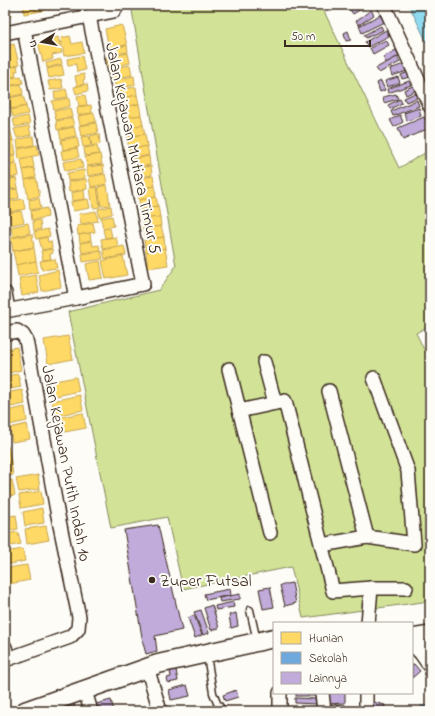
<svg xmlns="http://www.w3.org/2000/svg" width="435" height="716" font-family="'Indie Flower',sans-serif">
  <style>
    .green { fill: #d2e398; stroke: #86865b }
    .water { fill: #8fdaf0; stroke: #6d949c }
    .homes { fill: #ffd966; stroke: #c4a450 }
    .schools { fill: #6fa8dc; stroke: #5f82a3 }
    .building { fill: #c1abda; stroke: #3b2a1e }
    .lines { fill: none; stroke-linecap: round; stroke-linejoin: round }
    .lane-casing { stroke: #3b2a1e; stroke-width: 9 }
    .street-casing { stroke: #3b2a1e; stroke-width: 16 }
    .secondary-casing { stroke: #3b2a1e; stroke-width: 21 }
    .lane { stroke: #fdfcf7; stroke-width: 6 }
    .street { stroke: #fdfcf7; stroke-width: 13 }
    .secondary { stroke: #fdfcf7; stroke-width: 18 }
    .poi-dot { fill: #3b2a1e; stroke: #fdfcf7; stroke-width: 1.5 }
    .labels { text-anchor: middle; stroke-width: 4; stroke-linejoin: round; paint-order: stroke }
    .street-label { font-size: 17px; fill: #3b2a1e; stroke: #fdfcf7 }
    .poi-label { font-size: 17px; fill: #3b2a1e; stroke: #fdfcf7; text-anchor: start }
  </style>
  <rect width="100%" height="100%" fill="#fdfcf7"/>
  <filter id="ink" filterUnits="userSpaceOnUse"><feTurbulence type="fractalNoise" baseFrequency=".025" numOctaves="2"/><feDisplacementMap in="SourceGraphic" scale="8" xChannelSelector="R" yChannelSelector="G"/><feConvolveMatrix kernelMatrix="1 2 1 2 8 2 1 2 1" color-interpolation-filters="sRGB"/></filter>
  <g filter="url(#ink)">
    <!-- green -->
    <path class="green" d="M131 5H321L399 168 430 150V325L416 333 430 362V601L303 618 291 567 183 589 167 517 111 528 68 312 159 290 176 266Z"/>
    <!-- water -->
    <path class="water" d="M409 5H430V49Z"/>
    <!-- homes -->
    <g class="homes">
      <path d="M5 5H8L11 16 5 17Z"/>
      <path d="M34 5 36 12 24 14 23 7Z"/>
      <path d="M34 5H45L46 10 36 12Z"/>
      <path d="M47 5H55L56 8 48 10Z"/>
      <path d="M122 25 127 45 109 48 105 29Z"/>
      <path d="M70 36 72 44 82 42 84 53 64 56 61 38Z"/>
      <path d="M58 37 62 53 52 55 53 59 43 62 38 42Z"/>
      <path d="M14 44 19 65 5 68V46Z"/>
      <path d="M127 45 128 52 112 55 111 49Z"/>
      <path d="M128 53 130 63 109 68 106 57Z"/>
      <path d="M82 56 85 70 77 72 76 64 68 65 67 59Z"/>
      <path d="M61 59 62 64 47 68 46 63Z"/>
      <path d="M62 65 64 75 49 78 47 69Z"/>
      <path d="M130 65 132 75 111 79 109 69Z"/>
      <path d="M17 66 18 71H15L16 76 5 78V69Z"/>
      <path d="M84 74 85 79 83 80 84 84 77 86 75 76Z"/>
      <path d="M21 76 23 83 7 86 6 79Z"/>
      <path d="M134 76 135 85 116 89 114 80Z"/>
      <path d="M61 79 63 88 50 90 48 81Z"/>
      <path d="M21 84 23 94 9 97 7 87Z"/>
      <path d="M87 84 88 91 76 94 74 87Z"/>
      <path d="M136 87 137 95 119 99 117 90Z"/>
      <path d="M66 89 68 97 55 99 54 92Z"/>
      <path d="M23 95 26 106 11 109 9 98Z"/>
      <path d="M85 95 87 105 79 106 77 96Z"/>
      <path d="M137 95 139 104 121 108 119 99Z"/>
      <path d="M69 98 70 106 54 110 52 101Z"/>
      <path d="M139 104 141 115 123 118 121 108Z"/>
      <path d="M91 105 92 113 78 115 77 107Z"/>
      <path d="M26 106 28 114 13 117 11 110Z"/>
      <path d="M70 108 72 117 56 120 54 111Z"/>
      <path d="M94 113 96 122 80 125 78 116Z"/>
      <path d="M5 115H8L10 129 5 130Z"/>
      <path d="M141 115 143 125 125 128 123 118Z"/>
      <path d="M28 116 30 124 15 127 13 119Z"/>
      <path d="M72 118 74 126 57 130 56 121Z"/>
      <path d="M96 123 98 133 81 136 79 126Z"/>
      <path d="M143 125 145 134 127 137 125 128Z"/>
      <path d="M29 126 31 135 17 138 14 129Z"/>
      <path d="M74 127 76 136 61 139 59 130Z"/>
      <path d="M10 129 13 140 5 141V130Z"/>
      <path d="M99 134 100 144 92 146 90 136Z"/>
      <path d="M145 134 147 146 129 150 127 137Z"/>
      <path d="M33 136 34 145 18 148 17 140Z"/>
      <path d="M89 136 91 146 83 147 81 137Z"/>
      <path d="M77 137 79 147 63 150 61 140Z"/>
      <path d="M13 140 16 154 5 156V141Z"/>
      <path d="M37 145 39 155 19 159 18 149Z"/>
      <path d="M97 146 99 154 85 156 84 148Z"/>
      <path d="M147 146 149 155 131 159 129 150Z"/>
      <path d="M77 148 79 157 63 160 61 151Z"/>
      <path d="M100 154 102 164 87 166 85 157Z"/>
      <path d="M15 155 16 163 5 165V157Z"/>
      <path d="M149 156 150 165 133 168 132 159Z"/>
      <path d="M32 157 34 167 23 170 21 160Z"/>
      <path d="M81 159 83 168 65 171 63 162Z"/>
      <path d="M17 164 19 176 5 179V166Z"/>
      <path d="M103 165 104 173 88 176 87 167Z"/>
      <path d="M151 166 152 175 135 178 133 169Z"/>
      <path d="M34 168 36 177 25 180 23 170Z"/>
      <path d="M84 170 85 178 68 181 67 173Z"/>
      <path d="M105 174 107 184 91 187 89 177Z"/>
      <path d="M153 176 155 186 137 189 135 179Z"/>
      <path d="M16 178 18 188 5 190V180Z"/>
      <path d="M36 178 40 196 28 199 25 180Z"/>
      <path d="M86 179 87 189 69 192 68 182Z"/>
      <path d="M107 185 110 205 101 206 98 187Z"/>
      <path d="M155 186 156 197 139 200 137 189Z"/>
      <path d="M97 187 100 207 93 208 90 188Z"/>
      <path d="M17 189 19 198 7 201 5 191Z"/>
      <path d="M84 190 85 199 72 201 71 193Z"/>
      <path d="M156 197 158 206 140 209 139 200Z"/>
      <path d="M39 198 41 208 30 210 29 200Z"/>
      <path d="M23 199 25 209 9 212 7 202Z"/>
      <path d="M88 199 90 208 73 211 71 202Z"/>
      <path d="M111 206 112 214 99 217 98 209Z"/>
      <path d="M158 206 160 217 142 219 140 209Z"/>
      <path d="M47 208 48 217 32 220 31 211Z"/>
      <path d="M21 211 24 222 11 225 9 213Z"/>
      <path d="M96 211 98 221 81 224 79 214Z"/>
      <path d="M112 216 114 226 103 228 101 218Z"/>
      <path d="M160 217 161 226 143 229 142 219Z"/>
      <path d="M40 220 41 229 34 231 33 221Z"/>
      <path d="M28 223 30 233 13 237 11 227Z"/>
      <path d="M93 223 95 232 78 235 77 226Z"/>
      <path d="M161 226 164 237 146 240 143 229Z"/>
      <path d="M110 228 112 237 105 238 103 229Z"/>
      <path d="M48 229 50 236 36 239 34 232Z"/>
      <path d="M90 233 91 240 80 243 79 235Z"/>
      <path d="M32 234 34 247 13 251 11 238Z"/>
      <path d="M47 237 48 242 51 241 52 248 42 250 39 239Z"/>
      <path d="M116 237 118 246 103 249 101 239Z"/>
      <path d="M164 237 165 248 146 252 144 240Z"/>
      <path d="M92 241 93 246 99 245 100 250 82 253 80 243Z"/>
      <path d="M124 246 126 255 105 259 103 250Z"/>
      <path d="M34 248 36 261 16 265 13 251Z"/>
      <path d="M165 248 168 265 148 268 146 252Z"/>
      <path d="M52 249 53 253 50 254 51 259 43 260 41 251Z"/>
      <path d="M101 251 103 259 83 262 82 254Z"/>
      <path d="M123 256 127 275 106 279 102 261Z"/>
      <path d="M55 259 57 268 42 270 40 261Z"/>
      <path d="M36 261 38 272 18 276 16 265Z"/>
      <path d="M100 261 103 278 89 280 86 264Z"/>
      <path d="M58 270 61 287 42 291 39 275Z"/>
      <path d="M36 275 39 292 22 296 19 278Z"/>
      <path d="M68 336 73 359 48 364 44 340Z"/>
      <path d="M17 347 21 370 5 374V349Z"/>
      <path d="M18 374 21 387 5 390V376Z"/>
      <path d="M76 377 79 391 52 397 49 382Z"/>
      <path d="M22 390 25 404 6 408 5 393Z"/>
      <path d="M80 395 83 410 55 416 52 401Z"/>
      <path d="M25 407 27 421 9 425 6 411Z"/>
      <path d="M83 413 86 428 59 433 56 418Z"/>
      <path d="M27 424 30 439 12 442 10 428Z"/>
      <path d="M5 446H8L11 462 5 463Z"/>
      <path d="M11 462 13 475 5 477V463Z"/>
      <path d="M38 475 40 489 19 492 16 479Z"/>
      <path d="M12 480 15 495 5 497V482Z"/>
      <path d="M41 491 43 504 21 508 19 495Z"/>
      <path d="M42 508 44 523 25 526 23 512Z"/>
      <path d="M16 515 18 529 5 531V517Z"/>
      <path d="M46 526 49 540 27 544 25 529Z"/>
      <path d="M18 532 21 544 5 547V534Z"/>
      <path d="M23 549 25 561 6 565 5 552Z"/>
      <path d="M27 565 30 580 9 584 7 568Z"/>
    </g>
    <!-- schools -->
    <rect class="schools" x="421" y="706" width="9" height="5"/>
    <!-- building -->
    <g class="building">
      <path d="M355 5H368L353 14 349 8Z"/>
      <path d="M371 10 374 15 359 25 356 21Z"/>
      <path d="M380 15 384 22 362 33 359 26Z"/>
      <path d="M381 26 383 30 366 38 364 35Z"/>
      <path d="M386 30 389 36 368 47 365 42Z"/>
      <path d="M348 31 351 40 346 41 344 33Z"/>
      <path d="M386 40 389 45 373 54 370 48Z"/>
      <path d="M396 50 399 56 386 63 383 57Z"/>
      <path d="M397 57 400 62 379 73 376 68Z"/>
      <path d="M404 64 407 71 392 76 390 69Z"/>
      <path d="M408 72 410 77 402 79 401 75Z"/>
      <path d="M398 77 400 83 387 87 385 81Z"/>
      <path d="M381 81 385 90 380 92 377 83Z"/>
      <path d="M409 81 411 85 388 93 387 89Z"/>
      <path d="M415 85 417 90 406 95 404 90Z"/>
      <path d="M415 93 417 98 406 102 404 98Z"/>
      <path d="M396 94 398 99 384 103 383 97Z"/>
      <path d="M400 99 402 103 390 109 388 105Z"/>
      <path d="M417 100 419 106 393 116 391 111Z"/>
      <path d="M419 108 421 116 407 121 404 113Z"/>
      <path d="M400 115 403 122 394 127 390 120Z"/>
      <path d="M424 117 429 128 403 140 398 128Z"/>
      <path d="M158 525 182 630 155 636 157 651 146 654 143 643 124 530Z"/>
      <path d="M292 583 296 603 285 606 280 585Z"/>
      <path d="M270 587 274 607 263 609 259 589Z"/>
      <path d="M230 589 231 595 206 600 204 594Z"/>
      <path d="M240 594V599L220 602 219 598Z"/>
      <path d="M233 602 234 607 216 610 215 606Z"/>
      <path d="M212 605 219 628 211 630 204 608Z"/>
      <path d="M201 610 209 633 203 635 194 612Z"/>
      <path d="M236 613 238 626 231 628 229 615Z"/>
      <path d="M194 615 202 635 195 638 188 618Z"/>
      <path d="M414 664 420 671 412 678V665Z"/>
      <path d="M176 670 178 681 168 683 167 678 171 677 170 671Z"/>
      <path d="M187 685 190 696 171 700 169 690Z"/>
      <path d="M236 690 238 697 225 701 223 695Z"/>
      <rect x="296" y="693" width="21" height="3"/>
      <path d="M327 693H345V703L328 704Z"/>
      <path d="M295 698 317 699 316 704 295 703Z"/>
      <path d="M111 700 114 711H98L96 704Z"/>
      <path d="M373 702 385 705 384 711H371Z"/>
      <path d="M74 703 75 711H61L60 707Z"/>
      <rect x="329" y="705" width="16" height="6"/>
    </g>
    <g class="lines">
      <defs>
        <g id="lane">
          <path d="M250 610 257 641"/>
          <path d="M207 655 213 693 217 703 223 711"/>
        </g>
        <g id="street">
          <path d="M384 5 430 106"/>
          <path d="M24 29 76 298"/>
          <path d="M5 33 114 11 118 5"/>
          <path d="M5 293 8 310"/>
          <path d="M5 311 76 298 143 284 89 16"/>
          <path d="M5 333 17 331 23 335 26 340 57 511 79 617 78 629 70 637 5 660"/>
          <path d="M264 362 275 403"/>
          <path d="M229 369 270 533"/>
          <path d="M329 391 367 537"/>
          <path d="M239 411 285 401 333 591 371 588"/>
          <path d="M322 545 367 537 414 544 408 471 374 378"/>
          <path d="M368 623 371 588H406"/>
          <path d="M412 636 430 633"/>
          <path d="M5 647 8 659"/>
          <path d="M147 667 160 711"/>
          <path d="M85 691 91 711"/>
          <path d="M280 693V711"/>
          <path d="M322 693 324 711"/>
          <path d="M366 711V693"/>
        </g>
        <g id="secondary">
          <path d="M412 641 423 652 430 662"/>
          <path d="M25 711 158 664 274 638"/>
        </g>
      </defs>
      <!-- lane casing -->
      <use href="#lane" class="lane-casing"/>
      <!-- street casing -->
      <use href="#street" class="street-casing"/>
      <!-- secondary casing -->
      <use href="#secondary" class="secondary-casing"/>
      <!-- lane -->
      <use href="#lane" class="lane"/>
      <!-- street -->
      <use href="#street" class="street"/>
      <!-- secondary -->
      <use href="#secondary" class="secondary"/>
    </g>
  </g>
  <!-- markers -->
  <circle class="poi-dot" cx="152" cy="580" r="4"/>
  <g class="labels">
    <!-- street labels -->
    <g class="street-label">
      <text transform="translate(134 148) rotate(78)" y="6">Jalan Kejawan Mutiara Timur 5</text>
      <text transform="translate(67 463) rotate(79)" y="6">Jalan Kejawan Putih Indah 10</text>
    </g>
    <!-- poi labels -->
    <g class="poi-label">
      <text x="160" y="586">Zuper Futsal</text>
    </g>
  </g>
  <!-- margin -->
  <rect width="435" height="716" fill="none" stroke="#fdfcf7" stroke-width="20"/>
  <rect x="10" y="10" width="415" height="696" fill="none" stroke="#3b2a1e" stroke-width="1.5" filter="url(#ink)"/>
  <!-- legend -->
  <rect x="273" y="622" width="140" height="72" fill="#fdfcf7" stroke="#afa8a0"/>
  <rect x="281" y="632" width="20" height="12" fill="#ffd966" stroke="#afa8a0"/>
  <text x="309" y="642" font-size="12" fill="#3b2a1e">Hunian</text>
  <rect x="281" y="652" width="20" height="12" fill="#6fa8dc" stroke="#afa8a0"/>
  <text x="309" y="662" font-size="12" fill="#3b2a1e">Sekolah</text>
  <rect x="281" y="672" width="20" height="12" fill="#c1abda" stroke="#afa8a0"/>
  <text x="309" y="682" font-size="12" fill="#3b2a1e">Lainnya</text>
  <!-- north arrow -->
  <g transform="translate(42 42) rotate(259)" stroke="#fdfcf7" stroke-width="3" paint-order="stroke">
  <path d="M0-3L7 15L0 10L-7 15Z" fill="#3b2a1e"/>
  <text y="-6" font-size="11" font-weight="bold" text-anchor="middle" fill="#3b2a1e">U</text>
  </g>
  <!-- scale -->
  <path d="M285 40v6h85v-6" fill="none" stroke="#3b2a1e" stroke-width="2"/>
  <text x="291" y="40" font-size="12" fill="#3b2a1e" stroke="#fdfcf7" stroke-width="3" paint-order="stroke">50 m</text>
</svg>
